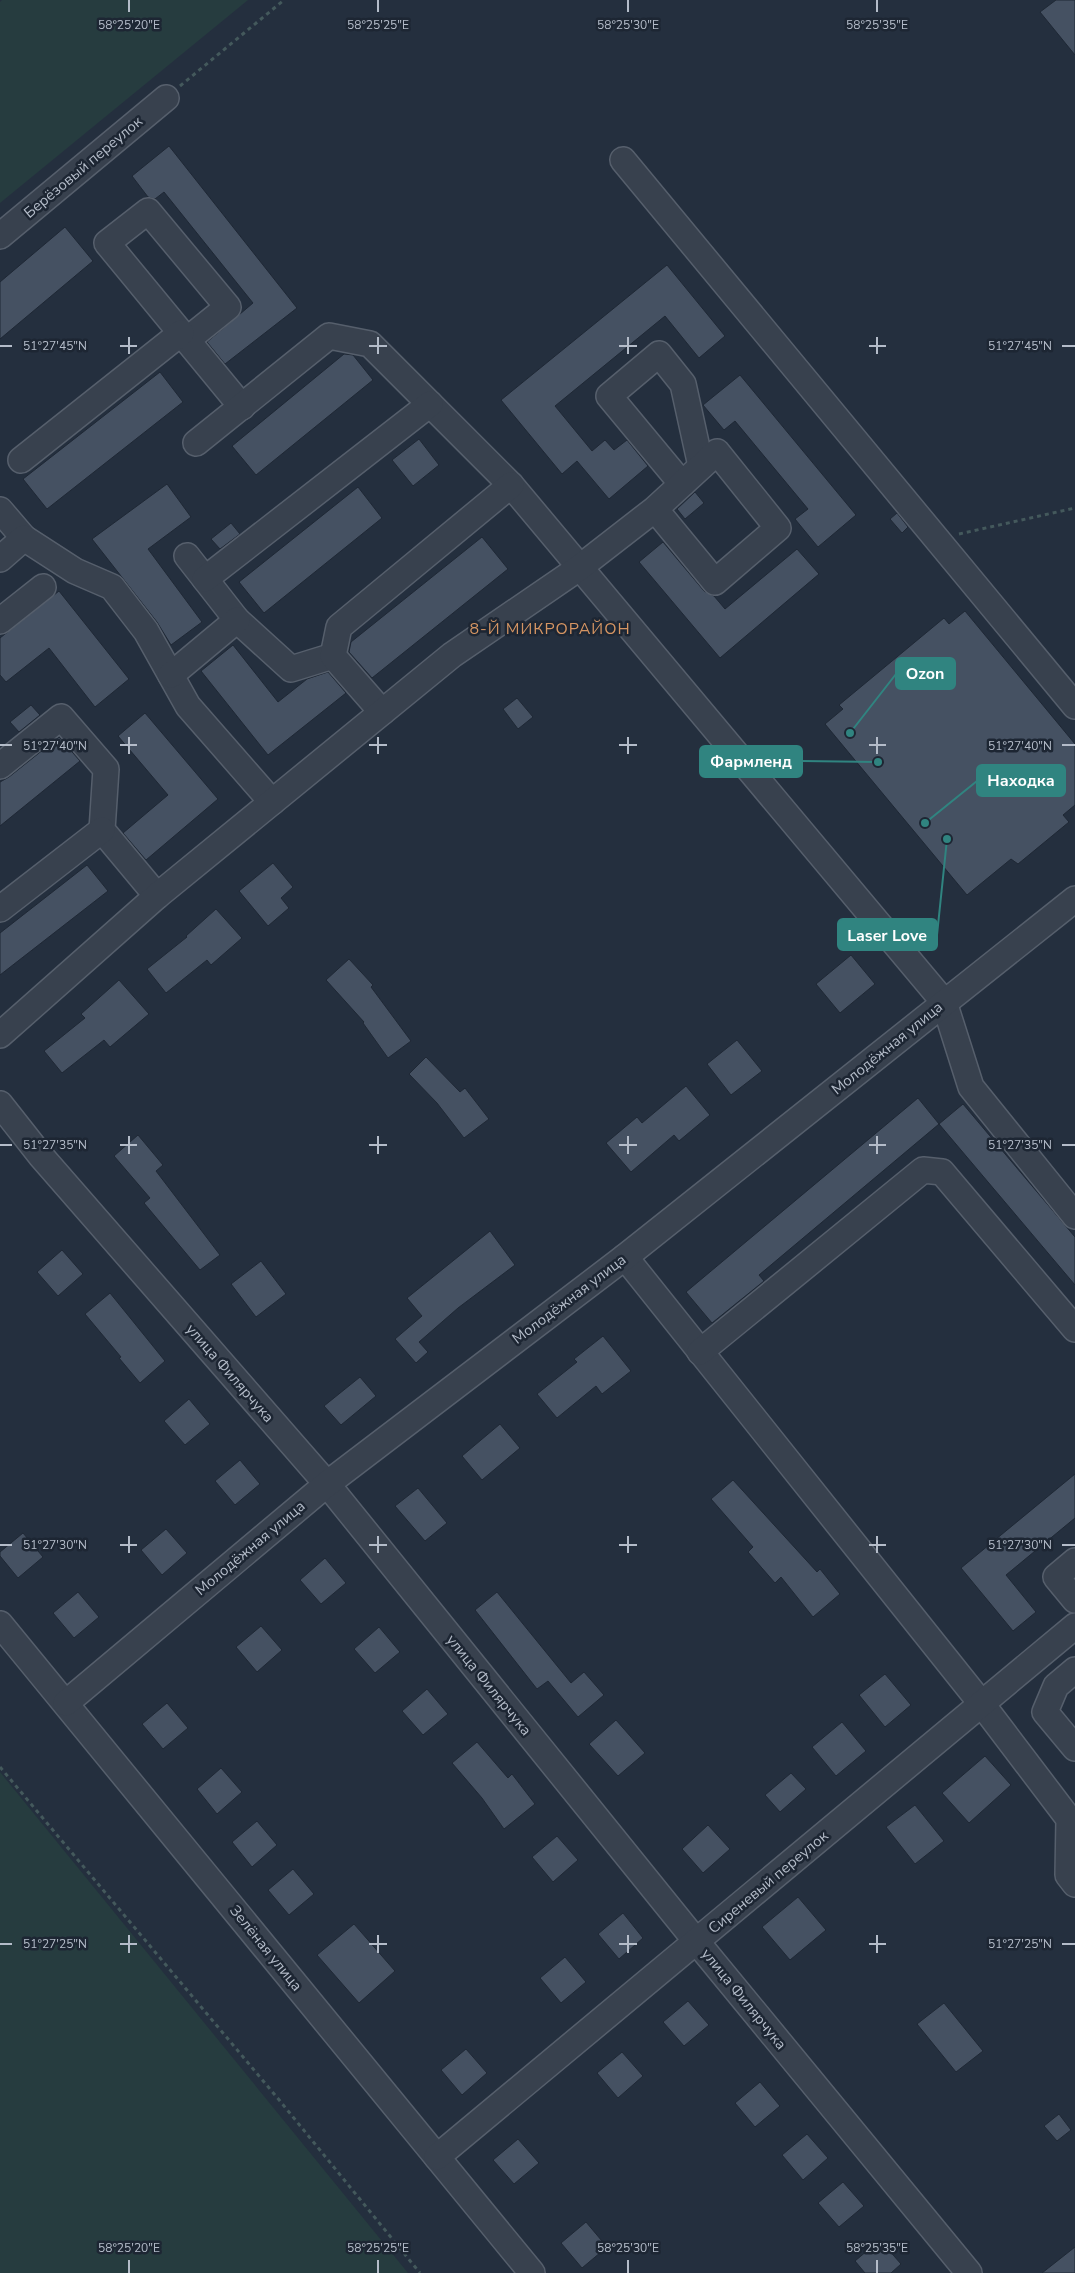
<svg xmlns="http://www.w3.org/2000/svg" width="1075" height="2273" font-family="'Nunito Sans',sans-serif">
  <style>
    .green { fill: #263c3f }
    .building { fill: #455162; stroke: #1f2835 }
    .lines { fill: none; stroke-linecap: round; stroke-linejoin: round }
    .minor-casing { stroke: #565f6c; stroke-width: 28 }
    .path { stroke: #44595c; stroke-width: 3; stroke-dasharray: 4 4; stroke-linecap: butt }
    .minor { stroke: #38414e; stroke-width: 25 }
    .ticks { fill: none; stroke: #b4bcc9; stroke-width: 2 }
    .labels { text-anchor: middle; stroke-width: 5; stroke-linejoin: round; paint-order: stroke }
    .street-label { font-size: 15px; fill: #b4bcc9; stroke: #1d2633 }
    .neighbourhood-label { font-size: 16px; letter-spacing: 1px; fill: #d59563; stroke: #1d2633 }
    .ticks-label { font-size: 12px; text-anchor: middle; fill: #b4bcc9; stroke: #1d2633; stroke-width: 5; stroke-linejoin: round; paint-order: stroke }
    .leader { fill: none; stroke: #308480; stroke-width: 2 }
    .callout-dot { fill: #308480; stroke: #1d2633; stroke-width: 2 }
    .callout { fill: #308480; stroke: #308480; stroke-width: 2 }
    .callout-label { font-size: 16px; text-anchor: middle; font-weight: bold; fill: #fff }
  </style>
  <rect width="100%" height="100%" fill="#242f3e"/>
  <!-- green -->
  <g class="green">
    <path d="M2 0H248L0 203V2Z"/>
    <path d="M0 1772 408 2273H0Z"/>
  </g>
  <!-- building -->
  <g class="building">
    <path d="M1056 0H1075V55L1040 12Z"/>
    <path d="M169 146 297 308 225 364 207 342 253 303 164 192 155 199 148 197 132 176Z"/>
    <path d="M65 227 93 261 0 339V282Z"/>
    <path d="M667 265 725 336 699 358 665 316 555 406 592 451 605 440 614 450 627 440 648 466 609 499 577 461 562 474 501 400Z"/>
    <path d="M344 354 353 355 373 380 256 475 232 446Z"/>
    <path d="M160 372 183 402 47 509 23 479Z"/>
    <path d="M740 375 856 515 818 547 795 519 808 509 735 421 724 430 703 405Z"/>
    <path d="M419 439 439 465 413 486 392 460Z"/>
    <path d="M167 484 191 517 148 549 202 622 171 645 157 622 92 539Z"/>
    <path d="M358 487 382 518 264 613 239 582Z"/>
    <path d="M695 492 704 503 685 519 677 509Z"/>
    <path d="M897 513 908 527 902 533 890 519Z"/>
    <path d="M231 523 240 534 220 549 211 539Z"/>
    <path d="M482 537 508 569 372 678 349 652 351 642Z"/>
    <path d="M663 542 704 591 714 596 725 609 797 549 819 574 720 658 639 562Z"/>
    <path d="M59 591 129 679 95 707 49 648 6 682 0 675V638Z"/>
    <path d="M965 611 1075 744V805L1063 815 1069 822 1018 864 1011 859 967 895 825 724 843 709 839 705 944 618 949 624Z"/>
    <path d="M233 645 278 702 307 679 328 672 346 693 268 755 201 671Z"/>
    <path d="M517 698 533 717 518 729 503 709Z"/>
    <path d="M31 705 40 715 19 732 10 722Z"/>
    <path d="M145 713 218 799 146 860 123 833 168 795 118 736Z"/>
    <path d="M59 737 80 761 0 826V782L9 777Z"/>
    <path d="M273 863 293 887 281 898 289 908 268 926 239 891Z"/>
    <path d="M87 865 108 891 0 975V933Z"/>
    <path d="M216 909 242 938 211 965 207 960 166 993 147 969 187 937 186 936Z"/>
    <path d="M851 955 875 984 840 1013 816 984Z"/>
    <path d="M349 959 373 985 371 987 411 1041 388 1058 363 1023 364 1022 326 980Z"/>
    <path d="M119 980 149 1014 110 1047 104 1040 62 1073 44 1051 85 1018 81 1014Z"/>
    <path d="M737 1040 762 1071 731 1095 707 1064Z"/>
    <path d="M426 1057 460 1092 465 1088 489 1119 464 1138 437 1103 409 1074Z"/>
    <path d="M686 1086 710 1115 679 1141 674 1135 631 1172 606 1143 637 1117 642 1123Z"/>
    <path d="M918 1098 939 1124 759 1275 764 1281 712 1323 686 1292Z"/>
    <path d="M963 1104 1075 1237V1285L939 1124Z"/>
    <path d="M138 1135 163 1165 156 1171 220 1255 200 1270 144 1203 150 1198 114 1156Z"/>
    <path d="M490 1231 515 1265 458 1308 419 1342 428 1352 416 1363 395 1339 422 1316 407 1298Z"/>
    <path d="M62 1250 83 1274 58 1296 37 1272Z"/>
    <path d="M261 1261 286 1294 256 1317 231 1284Z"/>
    <path d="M110 1293 165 1361 140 1383 119 1358 121 1357 85 1314Z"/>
    <path d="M603 1336 631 1371 602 1394 596 1386 557 1418 537 1394 577 1362 574 1359Z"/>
    <path d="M360 1377 376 1396 341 1425 324 1406Z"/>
    <path d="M189 1399 210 1424 185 1445 164 1421Z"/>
    <path d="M500 1424 520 1448 482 1480 462 1456Z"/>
    <path d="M240 1460 260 1484 235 1505 215 1481Z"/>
    <path d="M1075 1474V1518L1006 1575 1036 1612 1013 1631 961 1568Z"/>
    <path d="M733 1480 817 1572 820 1569 840 1594 813 1617 781 1577 775 1583 748 1552 753 1547 711 1499Z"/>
    <path d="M418 1488 447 1523 425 1541 395 1506Z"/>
    <path d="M166 1529 187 1553 162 1575 141 1550Z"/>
    <path d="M23 1533 43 1557 18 1578 0 1556V1552Z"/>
    <path d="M325 1558 346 1583 321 1604 300 1580Z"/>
    <path d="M78 1592 99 1617 74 1638 53 1613Z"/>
    <path d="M497 1592 571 1683 584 1672 604 1695 578 1717 548 1681 537 1689 475 1610Z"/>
    <path d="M261 1626 282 1650 257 1672 236 1647Z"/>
    <path d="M379 1627 400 1652 375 1673 354 1649Z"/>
    <path d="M885 1674 911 1705 885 1727 859 1695Z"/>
    <path d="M427 1689 448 1714 423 1735 402 1711Z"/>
    <path d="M167 1703 188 1728 163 1749 142 1724Z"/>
    <path d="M616 1720 645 1753 618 1776 589 1744Z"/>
    <path d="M842 1722 866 1751 836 1776 812 1747Z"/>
    <path d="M477 1742 508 1778 512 1774 535 1804 504 1829 482 1798 452 1763Z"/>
    <path d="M985 1756 1011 1785 969 1823 942 1793Z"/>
    <path d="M221 1768 242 1792 217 1814 197 1789Z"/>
    <path d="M791 1773 806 1789 780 1812 765 1795Z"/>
    <path d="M915 1805 944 1841 915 1864 886 1827Z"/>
    <path d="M257 1821 277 1845 252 1867 232 1842Z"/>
    <path d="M708 1825 730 1849 703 1873 682 1849Z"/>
    <path d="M557 1836 578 1860 553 1882 532 1857Z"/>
    <path d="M293 1869 314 1894 289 1915 268 1890Z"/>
    <path d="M798 1897 826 1930 790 1960 762 1927Z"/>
    <path d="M623 1913 643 1938 619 1959 598 1934Z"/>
    <path d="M354 1924 395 1971 359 2003 317 1955Z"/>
    <path d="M565 1957 586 1982 561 2003 540 1978Z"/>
    <path d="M688 2001 709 2025 684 2046 663 2022Z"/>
    <path d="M944 2003 983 2051 956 2072 917 2024Z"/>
    <path d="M466 2049 487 2073 462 2095 441 2070Z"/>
    <path d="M622 2052 643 2076 618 2098 597 2073Z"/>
    <path d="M760 2082 780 2106 755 2127 735 2103Z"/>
    <path d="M1059 2114 1071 2130 1057 2141 1044 2126Z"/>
    <path d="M807 2134 828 2158 803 2180 782 2155Z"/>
    <path d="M518 2139 539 2163 514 2184 493 2160Z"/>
    <path d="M843 2182 864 2206 839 2227 818 2203Z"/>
    <path d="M586 2222 607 2247 582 2268 561 2243Z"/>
    <path d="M880 2240 901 2264 891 2273H865L855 2261Z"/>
    <path d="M1075 2247V2273H1042Z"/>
  </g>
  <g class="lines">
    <defs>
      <g id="minor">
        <path d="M623 160 1075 706"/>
        <path d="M0 236 166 98"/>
        <path d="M187 340 228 307 148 211 107 243 242 407"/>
        <path d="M196 443 329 336 370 344 511 485 944 1002 971 1087 1075 1216"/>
        <path d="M21 460 181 333"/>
        <path d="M682 484 609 396 659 354 683 384 701 466"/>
        <path d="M0 510 24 538"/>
        <path d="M187 556 237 620 291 669 333 656"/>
        <path d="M0 559 24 538 75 571 112 587 146 631 188 706 272 802"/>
        <path d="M205 579 430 404"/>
        <path d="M0 621 43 587"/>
        <path d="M171 675 237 620"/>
        <path d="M382 712 333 656 339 627 511 485"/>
        <path d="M0 766 61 717 106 769 102 830 157 896"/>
        <path d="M0 909 102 830"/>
        <path d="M0 1035 157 896 452 655 579 568 655 509 717 452 778 528 715 582 655 509"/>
        <path d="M0 1104 41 1156 327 1484 696 1941 969 2273"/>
        <path d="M625 1257 981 1703 1069 1819 1068 1875 1075 1884"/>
        <path d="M700 1352 923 1170 942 1172 1075 1329"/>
        <path d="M1075 1561 1056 1577 1075 1600"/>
        <path d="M0 1624 532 2273"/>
        <path d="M1075 1670 1056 1686 1045 1712 1075 1748"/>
        <path d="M66 1703 327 1484 625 1257 1075 899"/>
        <path d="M437 2157 1075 1626"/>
      </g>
    </defs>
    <!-- minor casing -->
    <use href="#minor" class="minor-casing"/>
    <!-- path -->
    <g class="path">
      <path d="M180 86 284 0"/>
      <path d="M959 534 1075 508"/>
      <path d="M0 1767 280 2101 420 2273"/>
    </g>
    <!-- minor -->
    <use href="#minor" class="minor"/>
  </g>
  <!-- ticks -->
  <path class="ticks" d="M129 0V12M378 0V12M628 0V12M877 0V12M129 337V354M378 337V354M628 337V354M877 337V354M0 346H12M120 346H137M369 346H387M619 346H637M869 346H886M1062 346H1075M129 737V754M378 737V754M628 737V754M877 737V754M0 745H12M120 745H137M369 745H387M619 745H637M869 745H886M1062 745H1075M129 1136V1154M378 1136V1154M628 1136V1154M877 1136V1154M0 1145H12M120 1145H137M369 1145H387M619 1145H637M869 1145H886M1062 1145H1075M129 1536V1553M378 1536V1553M628 1536V1553M877 1536V1553M0 1545H12M120 1545H137M369 1545H387M619 1545H637M869 1545H886M1062 1545H1075M129 1935V1953M378 1935V1953M628 1935V1953M877 1935V1953M0 1944H12M120 1944H137M369 1944H387M619 1944H637M869 1944H886M1062 1944H1075M129 2260V2273M378 2260V2273M628 2260V2273M877 2260V2273"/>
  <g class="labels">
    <!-- street labels -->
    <g class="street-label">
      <text transform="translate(83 167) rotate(-40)" y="5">Берёзовый переулок</text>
      <text transform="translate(887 1048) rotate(-39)" y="5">Молодёжная улица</text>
      <text transform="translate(569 1299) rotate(-37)" y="5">Молодёжная улица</text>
      <text transform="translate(230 1373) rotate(49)" y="5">улица Филярчука</text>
      <text transform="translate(250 1548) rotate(-40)" y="5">Молодёжная улица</text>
      <text transform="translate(489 1685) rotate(51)" y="5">улица Филярчука</text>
      <text transform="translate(768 1882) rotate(-40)" y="5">Сиреневый переулок</text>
      <text transform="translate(266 1948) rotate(51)" y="5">Зелёная улица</text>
      <text transform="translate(744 1999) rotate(51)" y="5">улица Филярчука</text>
    </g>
    <!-- neighbourhood labels -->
    <g class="neighbourhood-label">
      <text x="550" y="634">8-Й МИКРОРАЙОН</text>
    </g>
  </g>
  <g class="ticks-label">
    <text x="129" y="29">58°25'20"E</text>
    <text x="378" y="29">58°25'25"E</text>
    <text x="628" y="29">58°25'30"E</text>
    <text x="877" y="29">58°25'35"E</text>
    <text x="55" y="350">51°27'45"N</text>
    <text x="1020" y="350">51°27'45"N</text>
    <text x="55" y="750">51°27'40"N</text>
    <text x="1020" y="750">51°27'40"N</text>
    <text x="55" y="1149">51°27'35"N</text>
    <text x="1020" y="1149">51°27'35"N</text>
    <text x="55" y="1549">51°27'30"N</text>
    <text x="1020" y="1549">51°27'30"N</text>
    <text x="55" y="1948">51°27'25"N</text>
    <text x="1020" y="1948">51°27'25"N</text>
    <text x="129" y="2252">58°25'20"E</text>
    <text x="378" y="2252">58°25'25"E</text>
    <text x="628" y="2252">58°25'30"E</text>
    <text x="877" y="2252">58°25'35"E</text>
  </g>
  <!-- callouts -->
  <path class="leader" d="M850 733L896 674M878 762L802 761M925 823L977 781M947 839L937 935"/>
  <g class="callout-dot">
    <circle cx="850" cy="733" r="5"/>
    <circle cx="878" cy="762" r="5"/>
    <circle cx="925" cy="823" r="5"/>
    <circle cx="947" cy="839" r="5"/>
  </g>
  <g class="callout">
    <rect x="896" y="658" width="59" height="31" rx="5"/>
    <rect x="700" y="746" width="102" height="31" rx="5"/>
    <rect x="977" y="765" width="88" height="31" rx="5"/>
    <rect x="838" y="919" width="99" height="31" rx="5"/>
  </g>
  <g class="callout-label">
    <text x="925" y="679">Ozon</text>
    <text x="751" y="767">Фармленд</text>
    <text x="1021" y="786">Находка</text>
    <text x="887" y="941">Laser Love</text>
  </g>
</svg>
